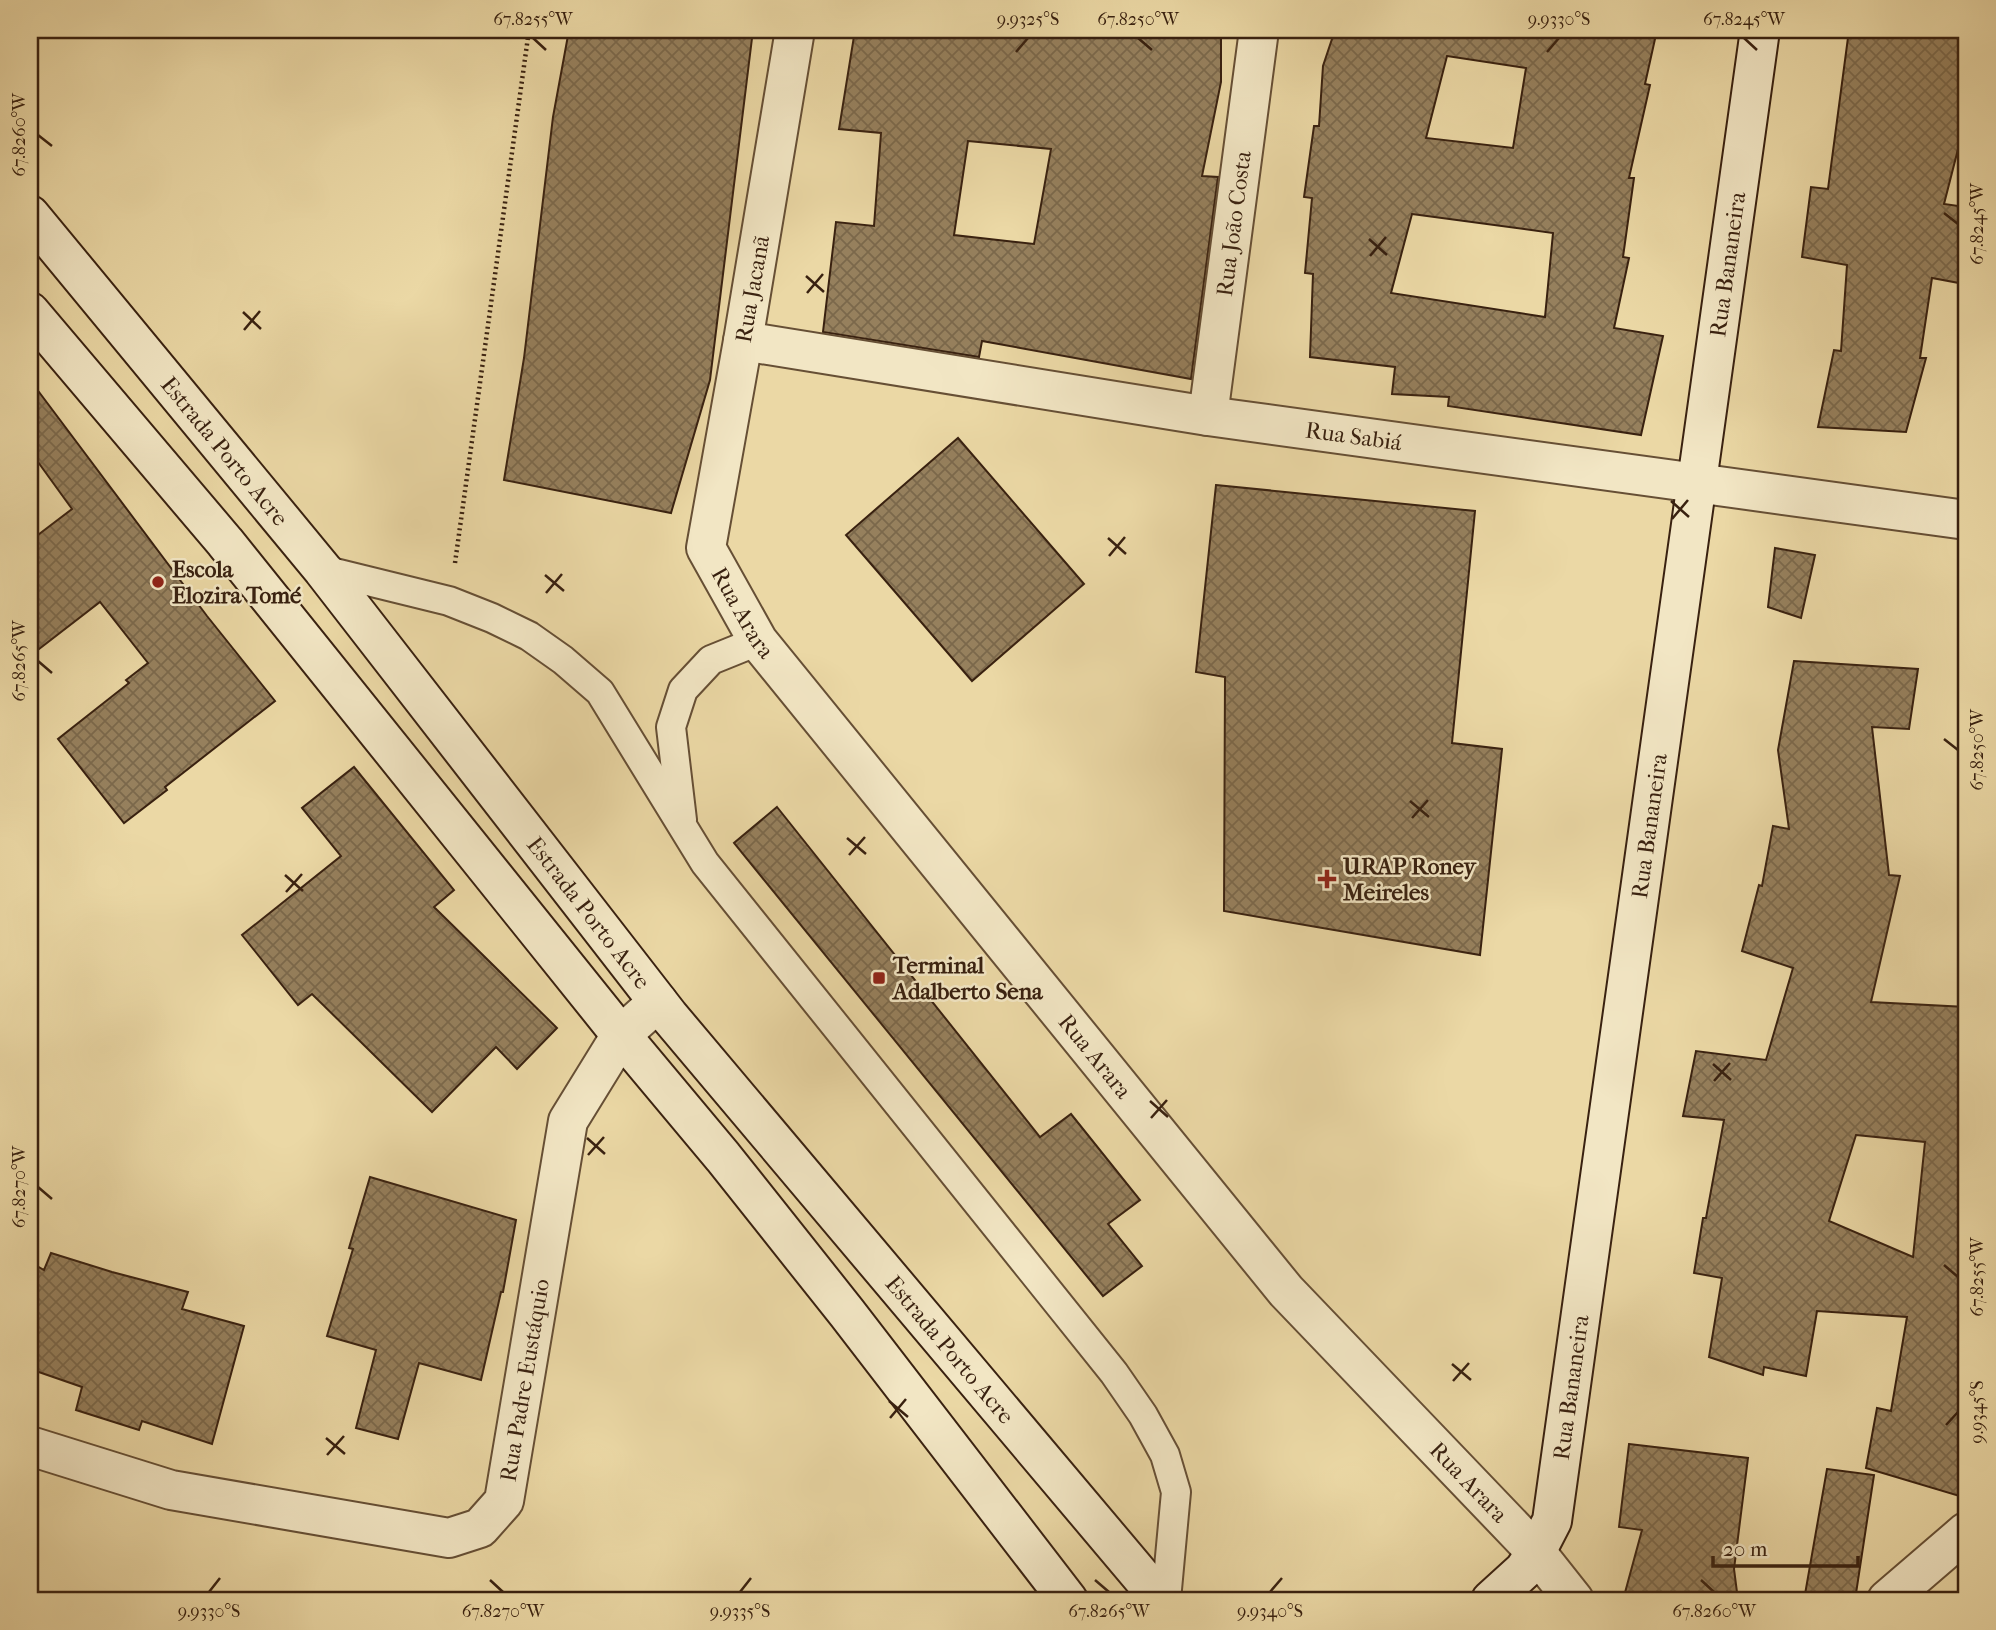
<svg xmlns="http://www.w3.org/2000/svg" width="1996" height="1630" font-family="'IM FELL French Canon',serif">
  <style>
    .building { fill: url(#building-cross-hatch); stroke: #392110; stroke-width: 2; fill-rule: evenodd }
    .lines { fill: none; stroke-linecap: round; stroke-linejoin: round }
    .lane-casing { stroke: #664f35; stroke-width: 32 }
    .street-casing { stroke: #664f35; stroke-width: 42 }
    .secondary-casing { stroke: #392110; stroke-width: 42 }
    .path { stroke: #392110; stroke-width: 4.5; stroke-dasharray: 2 3.5; stroke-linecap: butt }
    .lane { stroke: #f2e6c4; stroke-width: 28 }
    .street { stroke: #f2e6c4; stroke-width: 38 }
    .secondary { stroke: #f2e6c4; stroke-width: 38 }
    .ticks { fill: none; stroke: #392110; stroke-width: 2.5 }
    .poi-dot { fill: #8f2418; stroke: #f2e6c4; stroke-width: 2.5 }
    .labels { text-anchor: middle; stroke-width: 5; stroke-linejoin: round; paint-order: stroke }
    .street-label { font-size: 23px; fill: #392110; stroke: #f2e6c4 }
    .poi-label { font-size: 23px; font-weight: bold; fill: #392110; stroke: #f2e6c4; text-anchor: start }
    .neatline { fill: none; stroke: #392110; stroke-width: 2.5 }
    .ticks-label { font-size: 18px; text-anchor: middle; fill: #392110 }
  </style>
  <defs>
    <pattern id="building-cross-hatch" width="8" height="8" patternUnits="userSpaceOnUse" patternTransform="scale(1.75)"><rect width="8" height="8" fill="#96805d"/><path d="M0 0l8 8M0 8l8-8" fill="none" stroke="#7b684b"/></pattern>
  </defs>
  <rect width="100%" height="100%" fill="#ebd8a5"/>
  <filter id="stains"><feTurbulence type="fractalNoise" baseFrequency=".00286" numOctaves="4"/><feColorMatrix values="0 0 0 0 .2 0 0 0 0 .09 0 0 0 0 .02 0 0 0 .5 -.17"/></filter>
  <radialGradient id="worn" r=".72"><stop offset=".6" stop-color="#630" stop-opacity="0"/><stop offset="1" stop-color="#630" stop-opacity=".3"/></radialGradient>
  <!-- building -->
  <g class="building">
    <path d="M569 30H753L710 380 671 513 504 480 524 358 553 117Z"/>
    <path d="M855 30H1221V82L1202 176 1218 177 1191 379 982 341 979 357 823 332 836 222 874 226 881 133 839 129ZM968 141 1051 149 1034 244 954 235Z"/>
    <path d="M1335 30H1657L1645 84 1650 85 1629 178H1634L1623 257 1629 258 1614 328 1663 336 1641 435 1448 406 1449 397 1392 394 1395 367 1310 357 1313 274 1305 273 1312 198 1304 197 1314 126H1319L1323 66ZM1447 56 1526 68 1513 148 1426 138ZM1412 214 1553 233 1545 317 1391 293Z"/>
    <path d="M1849 30H1966V118L1944 204 1966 207V242L1959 283 1932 278 1920 358H1926L1906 432 1818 427 1834 350 1841 351 1847 265 1802 257 1811 187 1828 189Z"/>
    <path d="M30 380 207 616 275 701 165 787 167 790 124 823 58 739 129 683 126 680 148 663 100 602 30 656V541L72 509 30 451Z"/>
    <path d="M958 438 1084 584 972 681 846 535Z"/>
    <path d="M1216 485 1475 511 1452 743 1502 749 1480 955 1224 911 1225 677 1196 672Z"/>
    <path d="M1775 548 1815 555 1801 618 1768 607Z"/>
    <path d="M1794 661 1918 669 1909 729 1872 727 1889 875 1900 876 1871 1002 1966 1007V1498L1866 1468 1877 1408 1891 1411 1907 1317 1817 1311 1806 1376 1764 1367 1763 1375 1709 1357 1722 1278 1694 1273 1703 1218H1706L1724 1120 1683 1116 1696 1051 1766 1060 1793 968 1742 951 1759 885 1762 886 1773 826 1789 829 1778 750ZM1856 1135 1925 1142 1913 1257 1829 1221Z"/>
    <path d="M354 767 454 890 434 907 557 1028 517 1069 496 1047 432 1112 312 994 298 1005 242 935 341 856 302 808Z"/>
    <path d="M777 807 1040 1137 1071 1114 1140 1200 1108 1224 1142 1266 1103 1296 734 843Z"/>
    <path d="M370 1177 516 1220 503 1292H501L481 1380 419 1363 398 1439 356 1428 376 1350 327 1336 353 1249 349 1248Z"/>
    <path d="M51 1253 112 1272 188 1292 182 1309 244 1326 212 1444 142 1421 139 1430 76 1410 82 1387 30 1369V1262L44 1270Z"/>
    <path d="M1629 1444 1748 1458 1734 1569 1738 1600H1623L1642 1530 1619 1527Z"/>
    <path d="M1827 1469 1874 1475 1855 1600H1804Z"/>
  </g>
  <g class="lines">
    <defs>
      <g id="lane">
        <path d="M323 570 449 601 492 618 529 636 563 660 600 692 705 863 1114 1373 1143 1415 1165 1455 1176 1492 1166 1600"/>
        <path d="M682 820 671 727 683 690 711 660 758 641"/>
      </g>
      <g id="street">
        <path id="s1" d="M795 30 743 341 706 548 758 641 1286 1291 1536 1552 1574 1600"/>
        <path id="s2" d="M743 341 1208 416 1966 520"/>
        <path id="s3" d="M1208 416 1259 30"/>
        <path id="s4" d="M30 1446 171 1490 449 1538 480 1528 504 1501 568 1121 621 1035 658 1002"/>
        <path d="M1887 1600 1966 1532"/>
      </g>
      <g id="secondary">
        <path id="s5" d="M30 215 323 570 669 1016 1161 1600"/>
        <path d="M30 312 225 542 621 1035 723 1157 847 1313 1068 1600"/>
        <path id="s6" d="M1491 1600 1524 1570 1536 1552 1552 1521 1760 30"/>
      </g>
    </defs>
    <!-- lane casing -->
    <use href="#lane" class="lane-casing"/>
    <!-- street casing -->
    <use href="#street" class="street-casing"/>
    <!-- secondary casing -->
    <use href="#secondary" class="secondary-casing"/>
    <!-- path -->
    <path class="path" d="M455 563 529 30"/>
    <!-- lane -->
    <use href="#lane" class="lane"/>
    <!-- street -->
    <use href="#street" class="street"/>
    <!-- secondary -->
    <use href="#secondary" class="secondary"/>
  </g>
  <!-- ticks -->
  <path class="ticks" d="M533 38 546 50M1138 38 1152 50M1744 38 1757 50M1016 52 1028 38M1547 52 1559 38M38 135 52 146M1944 213 1958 224M1369 239 1387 255M1370 256 1386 237M806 276 824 292M807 293 823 274M243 312 261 329M244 330 260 311M1671 501 1689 517M1672 519 1688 500M1108 538 1126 554M1109 556 1125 537M545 575 564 591M546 593 562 574M38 661 52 673M1944 739 1958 750M1410 801 1429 817M1412 818 1428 800M847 838 866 854M849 855 865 837M285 875 303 891M286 892 302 874M1713 1064 1731 1080M1714 1081 1730 1063M1150 1101 1168 1117M1151 1118 1167 1100M587 1138 605 1154M588 1155 604 1137M38 1187 52 1199M1944 1265 1958 1277M1452 1364 1471 1380M1453 1381 1469 1363M889 1401 908 1417M890 1418 906 1399M1946 1425 1958 1412M326 1438 345 1454M327 1455 344 1436M490 1580 503 1592M1095 1580 1109 1592M1701 1580 1714 1592M209 1592 220 1578M740 1592 751 1578M1270 1592 1282 1578"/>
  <!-- markers -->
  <g class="poi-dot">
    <circle cx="158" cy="582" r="7"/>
    <path d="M1323.5 868.5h7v7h7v7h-7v7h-7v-7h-7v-7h7z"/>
    <rect x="872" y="971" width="14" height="14" rx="3.5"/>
  </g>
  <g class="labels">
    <!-- street labels -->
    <g class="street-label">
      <text dy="8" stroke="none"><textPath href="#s3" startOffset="194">Rua João Costa</textPath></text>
      <text dy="8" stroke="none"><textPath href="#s6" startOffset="1370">Rua Bananeira</textPath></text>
      <text transform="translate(752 289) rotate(-80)" y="8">Rua Jacanã</text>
      <text dy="8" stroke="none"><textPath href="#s2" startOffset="618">Rua Sabiá</textPath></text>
      <text dy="8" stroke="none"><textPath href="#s5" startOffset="306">Estrada Porto Acre</textPath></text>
      <text dy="8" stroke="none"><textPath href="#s1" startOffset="600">Rua Arara</textPath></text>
      <text dy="8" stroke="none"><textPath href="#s6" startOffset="803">Rua Bananeira</textPath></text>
      <text dy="8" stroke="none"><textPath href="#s5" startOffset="894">Estrada Porto Acre</textPath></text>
      <text dy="8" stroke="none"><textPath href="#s1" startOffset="1167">Rua Arara</textPath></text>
      <text dy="8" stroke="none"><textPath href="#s5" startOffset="1461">Estrada Porto Acre</textPath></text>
      <text dy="8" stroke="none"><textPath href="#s4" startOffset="621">Rua Padre Eustáquio</textPath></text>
      <text dy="8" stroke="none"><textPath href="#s6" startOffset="236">Rua Bananeira</textPath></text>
      <text dy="8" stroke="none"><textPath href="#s1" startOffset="1734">Rua Arara</textPath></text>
    </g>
    <!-- poi labels -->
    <g class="poi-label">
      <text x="172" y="577">Escola<tspan x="172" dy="26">Elozira Tomé</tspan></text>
      <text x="1343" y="874">URAP Roney<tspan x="1343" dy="26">Meireles</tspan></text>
      <text x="893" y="973">Terminal<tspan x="893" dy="26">Adalberto Sena</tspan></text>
    </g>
  </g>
  <!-- margin -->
  <rect width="1996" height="1630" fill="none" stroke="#ebd8a5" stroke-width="77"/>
  <!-- scale -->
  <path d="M1713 1556v10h145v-10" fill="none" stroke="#392110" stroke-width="3.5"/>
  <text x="1723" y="1556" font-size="21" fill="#392110" stroke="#f2e6c4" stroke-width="5" paint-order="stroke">20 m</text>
  <rect x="38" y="38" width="1920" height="1554" class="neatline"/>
  <g class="ticks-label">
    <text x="533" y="25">67.8255°W</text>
    <text x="1028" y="25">9.9325°S</text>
    <text x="1138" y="25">67.8250°W</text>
    <text x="1559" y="25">9.9330°S</text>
    <text x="1744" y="25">67.8245°W</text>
    <text transform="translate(19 135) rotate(-90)" y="6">67.8260°W</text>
    <text transform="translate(1977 224) rotate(-90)" y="6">67.8245°W</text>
    <text transform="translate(19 661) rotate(-90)" y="6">67.8265°W</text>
    <text transform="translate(1977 750) rotate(-90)" y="6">67.8250°W</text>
    <text transform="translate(19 1187) rotate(-90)" y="6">67.8270°W</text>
    <text transform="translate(1977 1277) rotate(-90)" y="6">67.8255°W</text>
    <text transform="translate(1977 1412) rotate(-90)" y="6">9.9345°S</text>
    <text x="209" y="1617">9.9330°S</text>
    <text x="503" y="1617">67.8270°W</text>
    <text x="740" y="1617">9.9335°S</text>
    <text x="1109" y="1617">67.8265°W</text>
    <text x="1270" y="1617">9.9340°S</text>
    <text x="1714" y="1617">67.8260°W</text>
  </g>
  <rect width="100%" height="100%" filter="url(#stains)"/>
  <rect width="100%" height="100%" fill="url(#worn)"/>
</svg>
